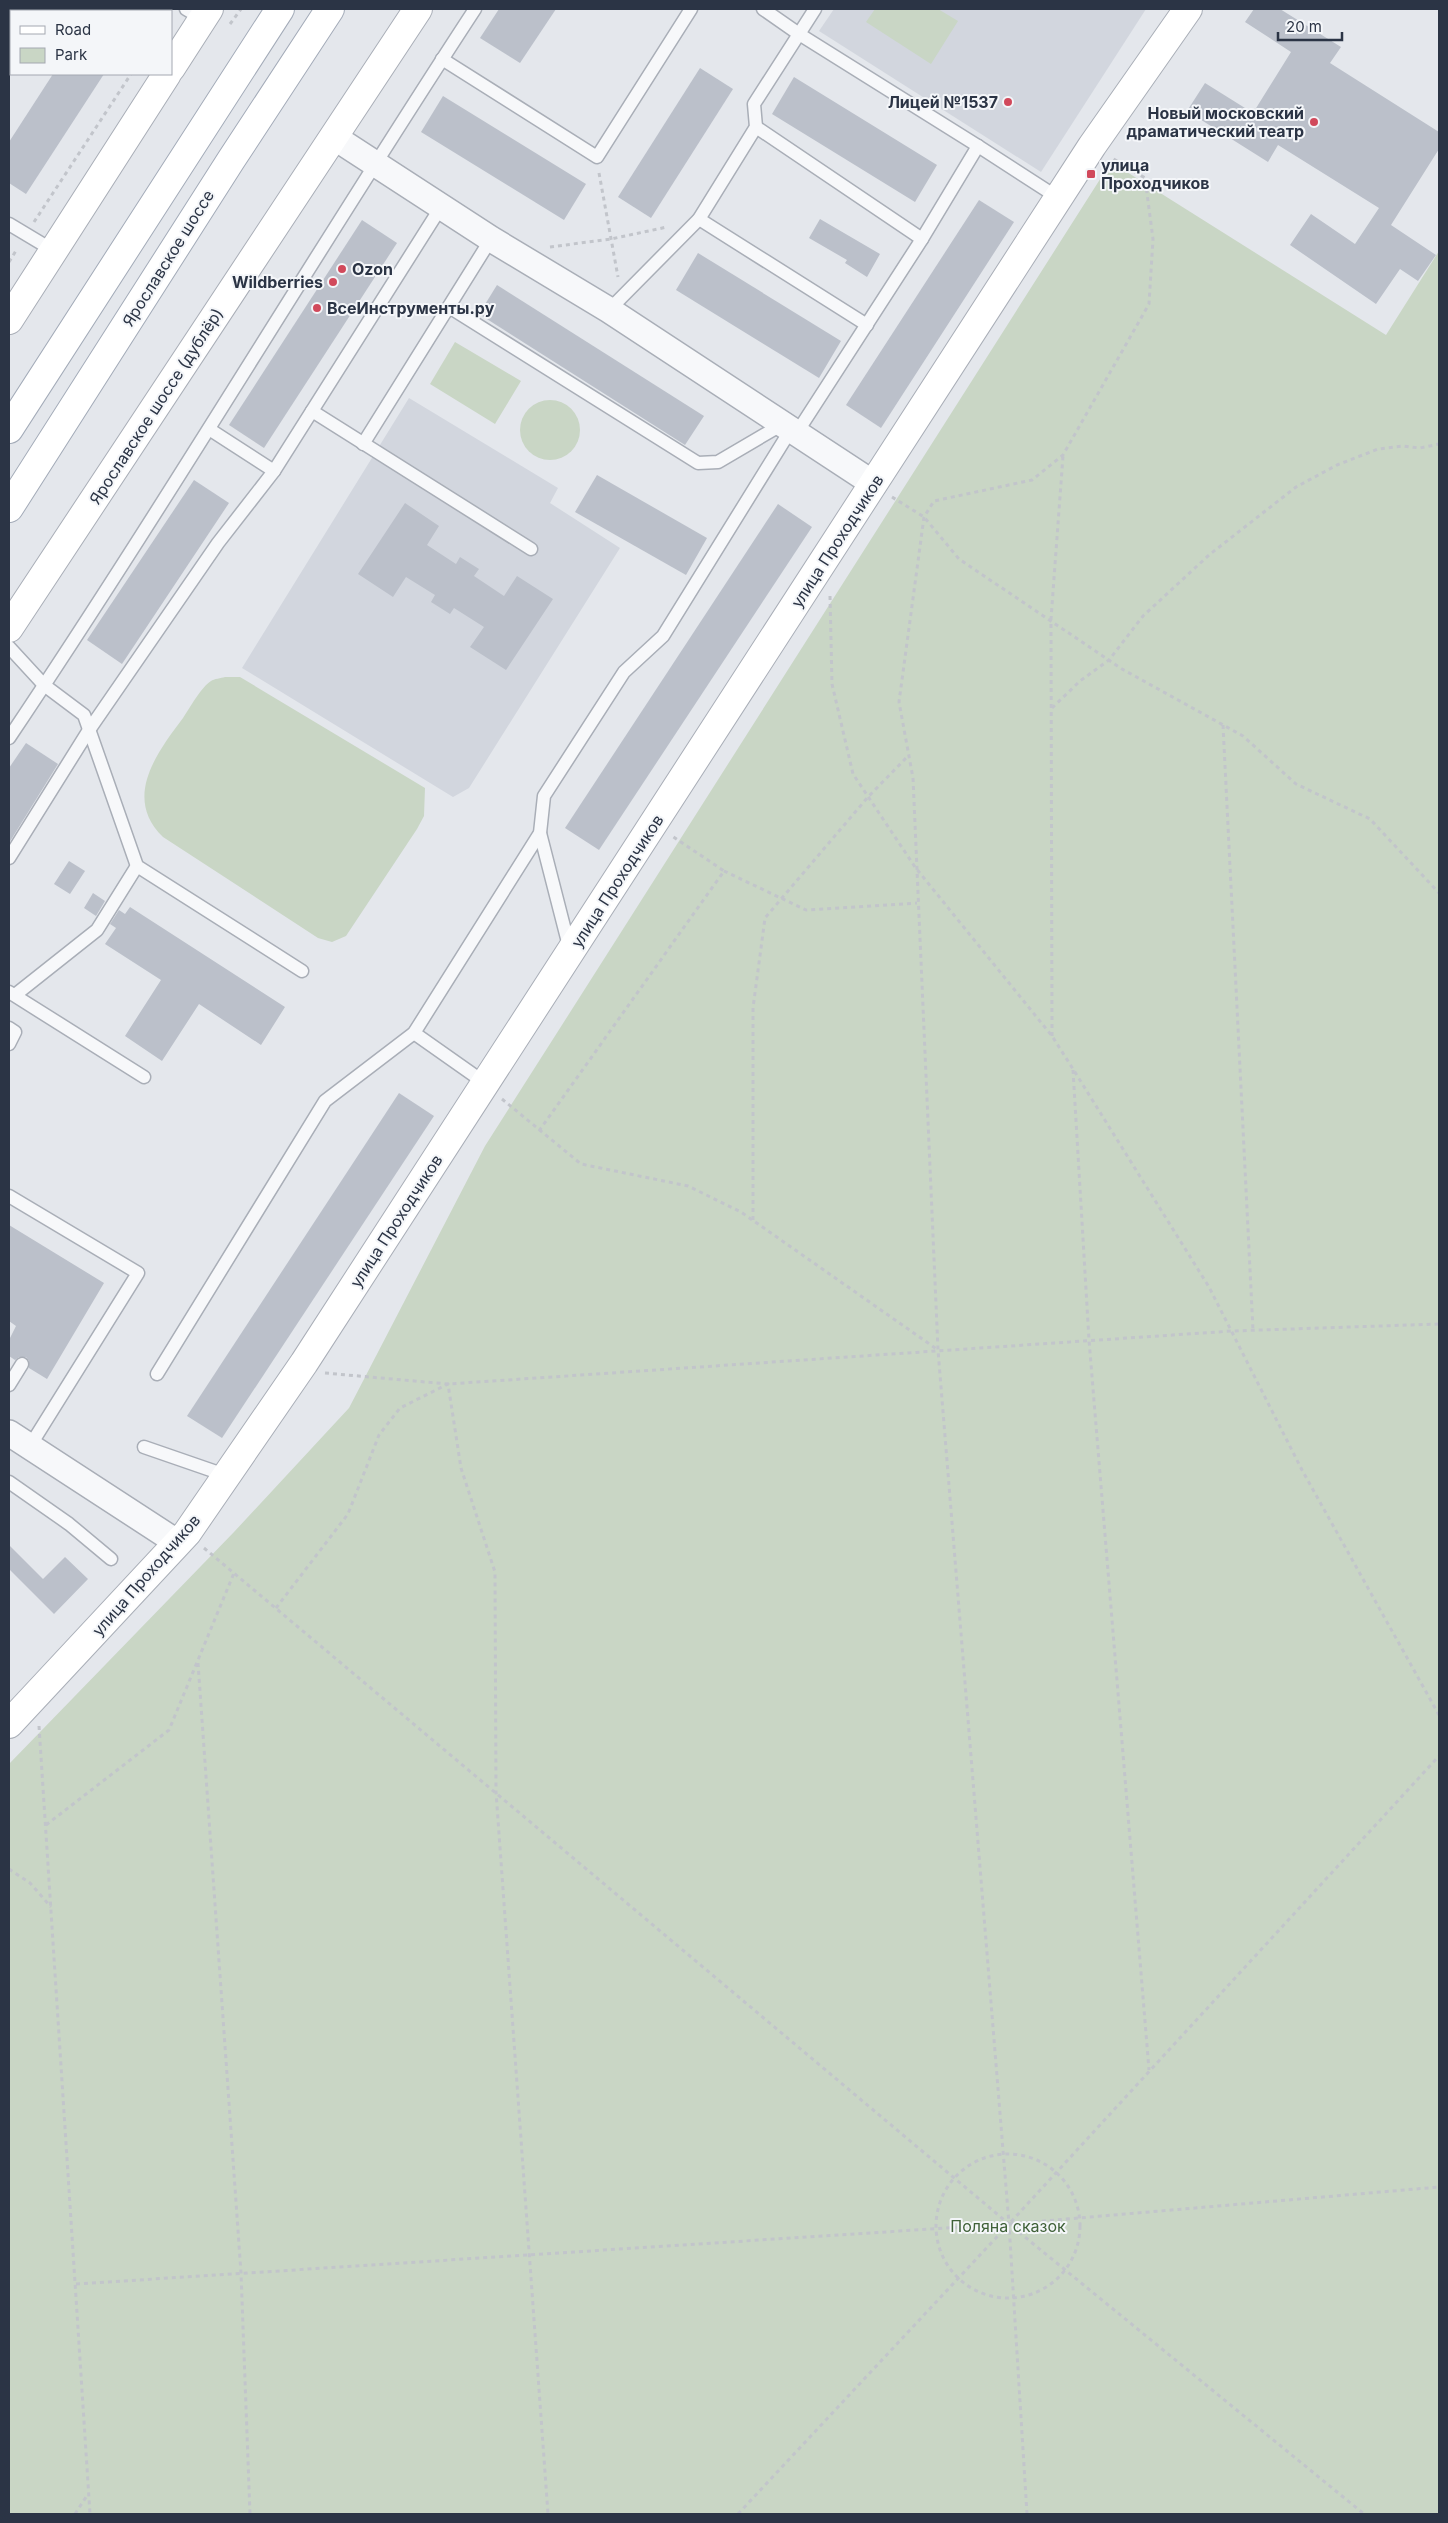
<svg xmlns="http://www.w3.org/2000/svg" width="1448" height="2523" font-family="Inter,sans-serif">
  <style>
    .built { fill: #d2d6de }
    .green { fill: #c9d6c5 }
    .building { fill: #bbc0ca }
    .lines { fill: none; stroke-linecap: round; stroke-linejoin: round }
    .lane-casing { stroke: #a9aeb7; stroke-width: 15 }
    .street-casing { stroke: #a9aeb7; stroke-width: 28 }
    .secondary-casing { stroke: #a9aeb7; stroke-width: 30 }
    .primary-casing { stroke: #a3abb8; stroke-width: 30 }
    .path { stroke: #c2c5cb; stroke-width: 3; stroke-dasharray: 4 4; stroke-linecap: butt }
    .lane { stroke: #f7f8fa; stroke-width: 12 }
    .street { stroke: #f7f8fa; stroke-width: 25 }
    .secondary { stroke: #fff; stroke-width: 28 }
    .primary { stroke: #fff; stroke-width: 28 }
    .poi-dot { fill: #d1495b; stroke: #f4f6f9; stroke-width: 2 }
    .labels { text-anchor: middle; stroke-width: 4; stroke-linejoin: round; paint-order: stroke }
    .poi-label { font-size: 16px; font-weight: bold; fill: #2b3445; stroke: #f4f6f9; text-anchor: end }
    .street-label { font-size: 16px; fill: #2b3445; stroke: #f4f6f9 }
    .park-label { font-size: 16px; fill: #3f6138; stroke: #f4f6f9 }
  </style>
  <rect width="100%" height="100%" fill="#e4e7ec"/>
  <!-- built -->
  <g class="built">
    <path d="M834 9H1146L1041 172 819 31Z"/>
    <path d="M409 398 558 488 550 503 620 548 469 788 453 797 242 668Z"/>
  </g>
  <!-- green -->
  <g class="green">
    <path d="M875 9H938L958 21 931 64 866 22Z"/>
    <path d="M1111 162 1386 335 1439 251V2514H9V1764L234 1532 349 1408 485 1146Z"/>
    <path d="M455 342 521 381 495 424 430 384Z"/>
    <circle cx="550" cy="430" r="30"/>
    <path d="M225 677H240L425 788 424 816 417 829 346 936 332 942 318 938 163 837C123 798 156 754 183 718 189 709 202 686 211 681 214 679 221 678 225 677Z"/>
  </g>
  <!-- building -->
  <g class="building">
    <path d="M499 9H556L520 63 480 38Z"/>
    <path d="M1254 9H1280L1341 47 1330 63 1439 132V149L1391 225 1436 255 1418 281 1400 269 1376 304 1290 245 1311 214 1355 244 1379 208 1278 145 1268 162 1187 111 1205 83 1253 113 1291 52 1245 22Z"/>
    <path d="M700 68 733 89 651 218 618 197Z"/>
    <path d="M53 74H104L26 194 9 183V142Z"/>
    <path d="M794 77 937 165 915 202 772 114Z"/>
    <path d="M443 96 586 184 564 220 421 132Z"/>
    <path d="M979 200 1014 222 881 428 846 405Z"/>
    <path d="M820 219 880 254 867 277 845 263 847 260 809 238Z"/>
    <path d="M362 220 397 243 264 448 229 425Z"/>
    <path d="M698 253 841 341 819 378 676 290Z"/>
    <path d="M497 285 704 416 685 445 479 314Z"/>
    <path d="M597 475 707 538 686 575 575 512Z"/>
    <path d="M194 480 229 503 122 664 87 640Z"/>
    <path d="M405 503 439 526 427 545 456 564 460 557 479 569 474 576 504 596 517 576 553 599 506 670 470 647 484 627 454 608 450 614 431 602 435 595 406 577 393 597 358 574Z"/>
    <path d="M778 504 812 527 599 850 565 828Z"/>
    <path d="M26 743 58 764 9 843V768Z"/>
    <path d="M69 861 85 871 70 894 54 884Z"/>
    <path d="M93 893 105 901 96 916 84 908Z"/>
    <path d="M130 907 285 1007 261 1045 199 1004 162 1061 125 1036 161 980 105 944 116 928 110 924 119 910 125 914Z"/>
    <path d="M399 1093 434 1116 222 1438 187 1416Z"/>
    <path d="M9 1225 104 1283 47 1379 29 1368V1361L26 1357H19L15 1360 9 1356V1340L16 1326 9 1321Z"/>
    <path d="M9 1545 43 1579 65 1557 88 1579 54 1614 9 1569Z"/>
  </g>
  <g class="lines">
    <defs>
      <g id="lane">
        <path d="M186 9 203 19"/>
        <path d="M815 9 799 34 978 146 1060 199"/>
        <path d="M442 59 597 157 691 9"/>
        <path d="M756 127 922 239"/>
        <path d="M699 219 867 325"/>
        <path d="M9 224 54 251"/>
        <path d="M449 307 698 463 718 462 781 425"/>
        <path d="M609 310 699 219 756 127 754 104 799 34 763 9"/>
        <path d="M312 411 531 549"/>
        <path d="M209 429 274 471"/>
        <path d="M796 434 922 239 978 146"/>
        <path d="M363 444 491 239"/>
        <path d="M9 647 44 685 84 715 137 866 302 971"/>
        <path d="M9 738C170 498 317 250 475 9"/>
        <path d="M540 833 570 950"/>
        <path d="M9 858 89 730 218 543 274 471 441 207"/>
        <path d="M9 992 144 1077"/>
        <path d="M15 995 97 930 137 866"/>
        <path d="M9 1028 15 1032 9 1044"/>
        <path d="M414 1033 485 1083"/>
        <path d="M9 1196 138 1273 30 1446"/>
        <path d="M157 1374 325 1101 414 1033 540 833 544 796 624 672 663 636 790 431"/>
        <path d="M9 1385 22 1364"/>
        <path d="M144 1447 228 1476"/>
        <path d="M9 1482 69 1524 111 1559"/>
      </g>
      <g id="street">
        <path d="M334 137 491 239 609 310 874 484"/>
        <path d="M9 1433 178 1543"/>
      </g>
      <g id="secondary">
        <path d="M171 68 209 9"/>
        <path d="M9 320 167 74"/>
        <path d="M9 628 418 9"/>
        <path d="M9 1724 187 1533 304 1363 1092 146 1188 9"/>
      </g>
      <g id="primary">
        <path d="M9 429 280 9"/>
        <path d="M9 508 231 160 330 9"/>
      </g>
    </defs>
    <!-- lane casing -->
    <use href="#lane" class="lane-casing"/>
    <!-- street casing -->
    <use href="#street" class="street-casing"/>
    <!-- secondary casing -->
    <use href="#secondary" class="secondary-casing"/>
    <!-- primary casing -->
    <use href="#primary" class="primary-casing"/>
    <!-- path -->
    <g class="path">
      <path d="M230 24 241 9"/>
      <path d="M599 173 618 277"/>
      <path d="M34 222 131 74"/>
      <path d="M550 247 611 239 667 227"/>
      <path d="M9 262 17 249"/>
      <path d="M892 497 924 517 959 559 1122 669 1243 736 1296 784 1370 819 1439 893"/>
      <path d="M830 596 832 684 853 774 915 867 1052 1036 1073 1069 1209 1287 1302 1470 1439 1715"/>
      <path d="M1052 708 1080 681 1109 660 1143 616 1209 555 1296 487 1337 465 1378 449 1402 446 1420 448 1439 444"/>
      <path d="M1223 725 1253 1330"/>
      <path d="M724 871 806 910 917 903"/>
      <path d="M1052 1036 1051 619 1063 456"/>
      <path d="M1073 1070 1089 1340 1149 2070"/>
      <path d="M502 1099 581 1164 688 1186 741 1212 938 1350"/>
      <path d="M539 1131 724 871 672 836"/>
      <path d="M753 1220V1008L765 918 868 797 908 756"/>
      <path d="M325 1373 448 1384 1232 1331 1439 1324"/>
      <path d="M204 1548 1009 2224 1364 2514"/>
      <path d="M276 1608 348 1514 379 1435 400 1408 448 1384 461 1468 495 1572 496 1792 548 2514"/>
      <path d="M198 1663 241 2273 250 2514"/>
      <path d="M39 1726 90 2514"/>
      <path d="M46 1825 169 1730 234 1573"/>
      <path d="M9 1869 30 1883 51 1907"/>
      <circle cx="1008" cy="2226" r="72"/>
      <path d="M76 2284 1009 2224 1439 2187"/>
      <path d="M75 2514 88 2494"/>
      <path d="M738 2514 1009 2224 1439 1756"/>
      <path d="M1027 2514 1009 2224 938 1350 913 778 899 702 924 517 934 501 1032 480 1063 455 1149 304 1153 239 1145 178 1112 158"/>
    </g>
    <!-- lane -->
    <use href="#lane" class="lane"/>
    <!-- street -->
    <use href="#street" class="street"/>
    <!-- secondary -->
    <use href="#secondary" class="secondary"/>
    <!-- primary -->
    <use href="#primary" class="primary"/>
  </g>
  <!-- markers -->
  <g class="poi-dot">
    <circle cx="1008" cy="102" r="5"/>
    <circle cx="1314" cy="122" r="5"/>
    <rect x="1086" y="169" width="10" height="10" rx="2.5"/>
    <circle cx="342" cy="269" r="5"/>
    <circle cx="333" cy="282" r="5"/>
    <circle cx="317" cy="308" r="5"/>
  </g>
  <g class="labels">
    <!-- poi labels -->
    <g class="poi-label">
      <text x="998" y="108">Лицей №1537</text>
      <text x="1304" y="119">Новый московский<tspan x="1304" dy="18">драматический театр</tspan></text>
      <text x="1101" y="171" text-anchor="start">улица<tspan x="1101" dy="18">Проходчиков</tspan></text>
      <text x="352" y="275" text-anchor="start">Ozon</text>
      <text x="323" y="288">Wildberries</text>
      <text x="327" y="314" text-anchor="start">ВсеИнструменты.ру</text>
    </g>
    <!-- street labels -->
    <g class="street-label">
      <text transform="translate(168 258) rotate(-58)" y="6">Ярославское шоссе</text>
      <text transform="translate(156 406) rotate(-57)" y="6">Ярославское шоссе (дублёр)</text>
      <text transform="translate(837 541) rotate(-57)" y="6">улица Проходчиков</text>
      <text transform="translate(617 881) rotate(-57)" y="6">улица Проходчиков</text>
      <text transform="translate(396 1221) rotate(-57)" y="6">улица Проходчиков</text>
      <text transform="translate(146 1575) rotate(-49)" y="6">улица Проходчиков</text>
    </g>
    <!-- park labels -->
    <g class="park-label">
      <text x="1008" y="2232">Поляна сказок</text>
    </g>
  </g>
  <!-- border -->
  <rect width="1448" height="2523" fill="none" stroke="#2b3445" stroke-width="20"/>
  <!-- legend -->
  <rect x="10" y="10" width="162" height="65" fill="#f4f6f9" stroke="#a4a8b1"/>
  <rect x="20" y="26" width="25" height="8" fill="#ffffff" stroke="#a4a8b1"/>
  <text x="55" y="35" font-size="15" fill="#2b3445">Road</text>
  <rect x="20" y="48" width="25" height="15" fill="#c9d6c5" stroke="#a4a8b1"/>
  <text x="55" y="60" font-size="15" fill="#2b3445">Park</text>
  <!-- scale -->
  <path d="M1278 32v8h64v-8" fill="none" stroke="#2b3445" stroke-width="2.5"/>
  <text x="1286" y="32" font-size="15" fill="#2b3445" stroke="#f4f6f9" stroke-width="4" paint-order="stroke">20 m</text>
</svg>
